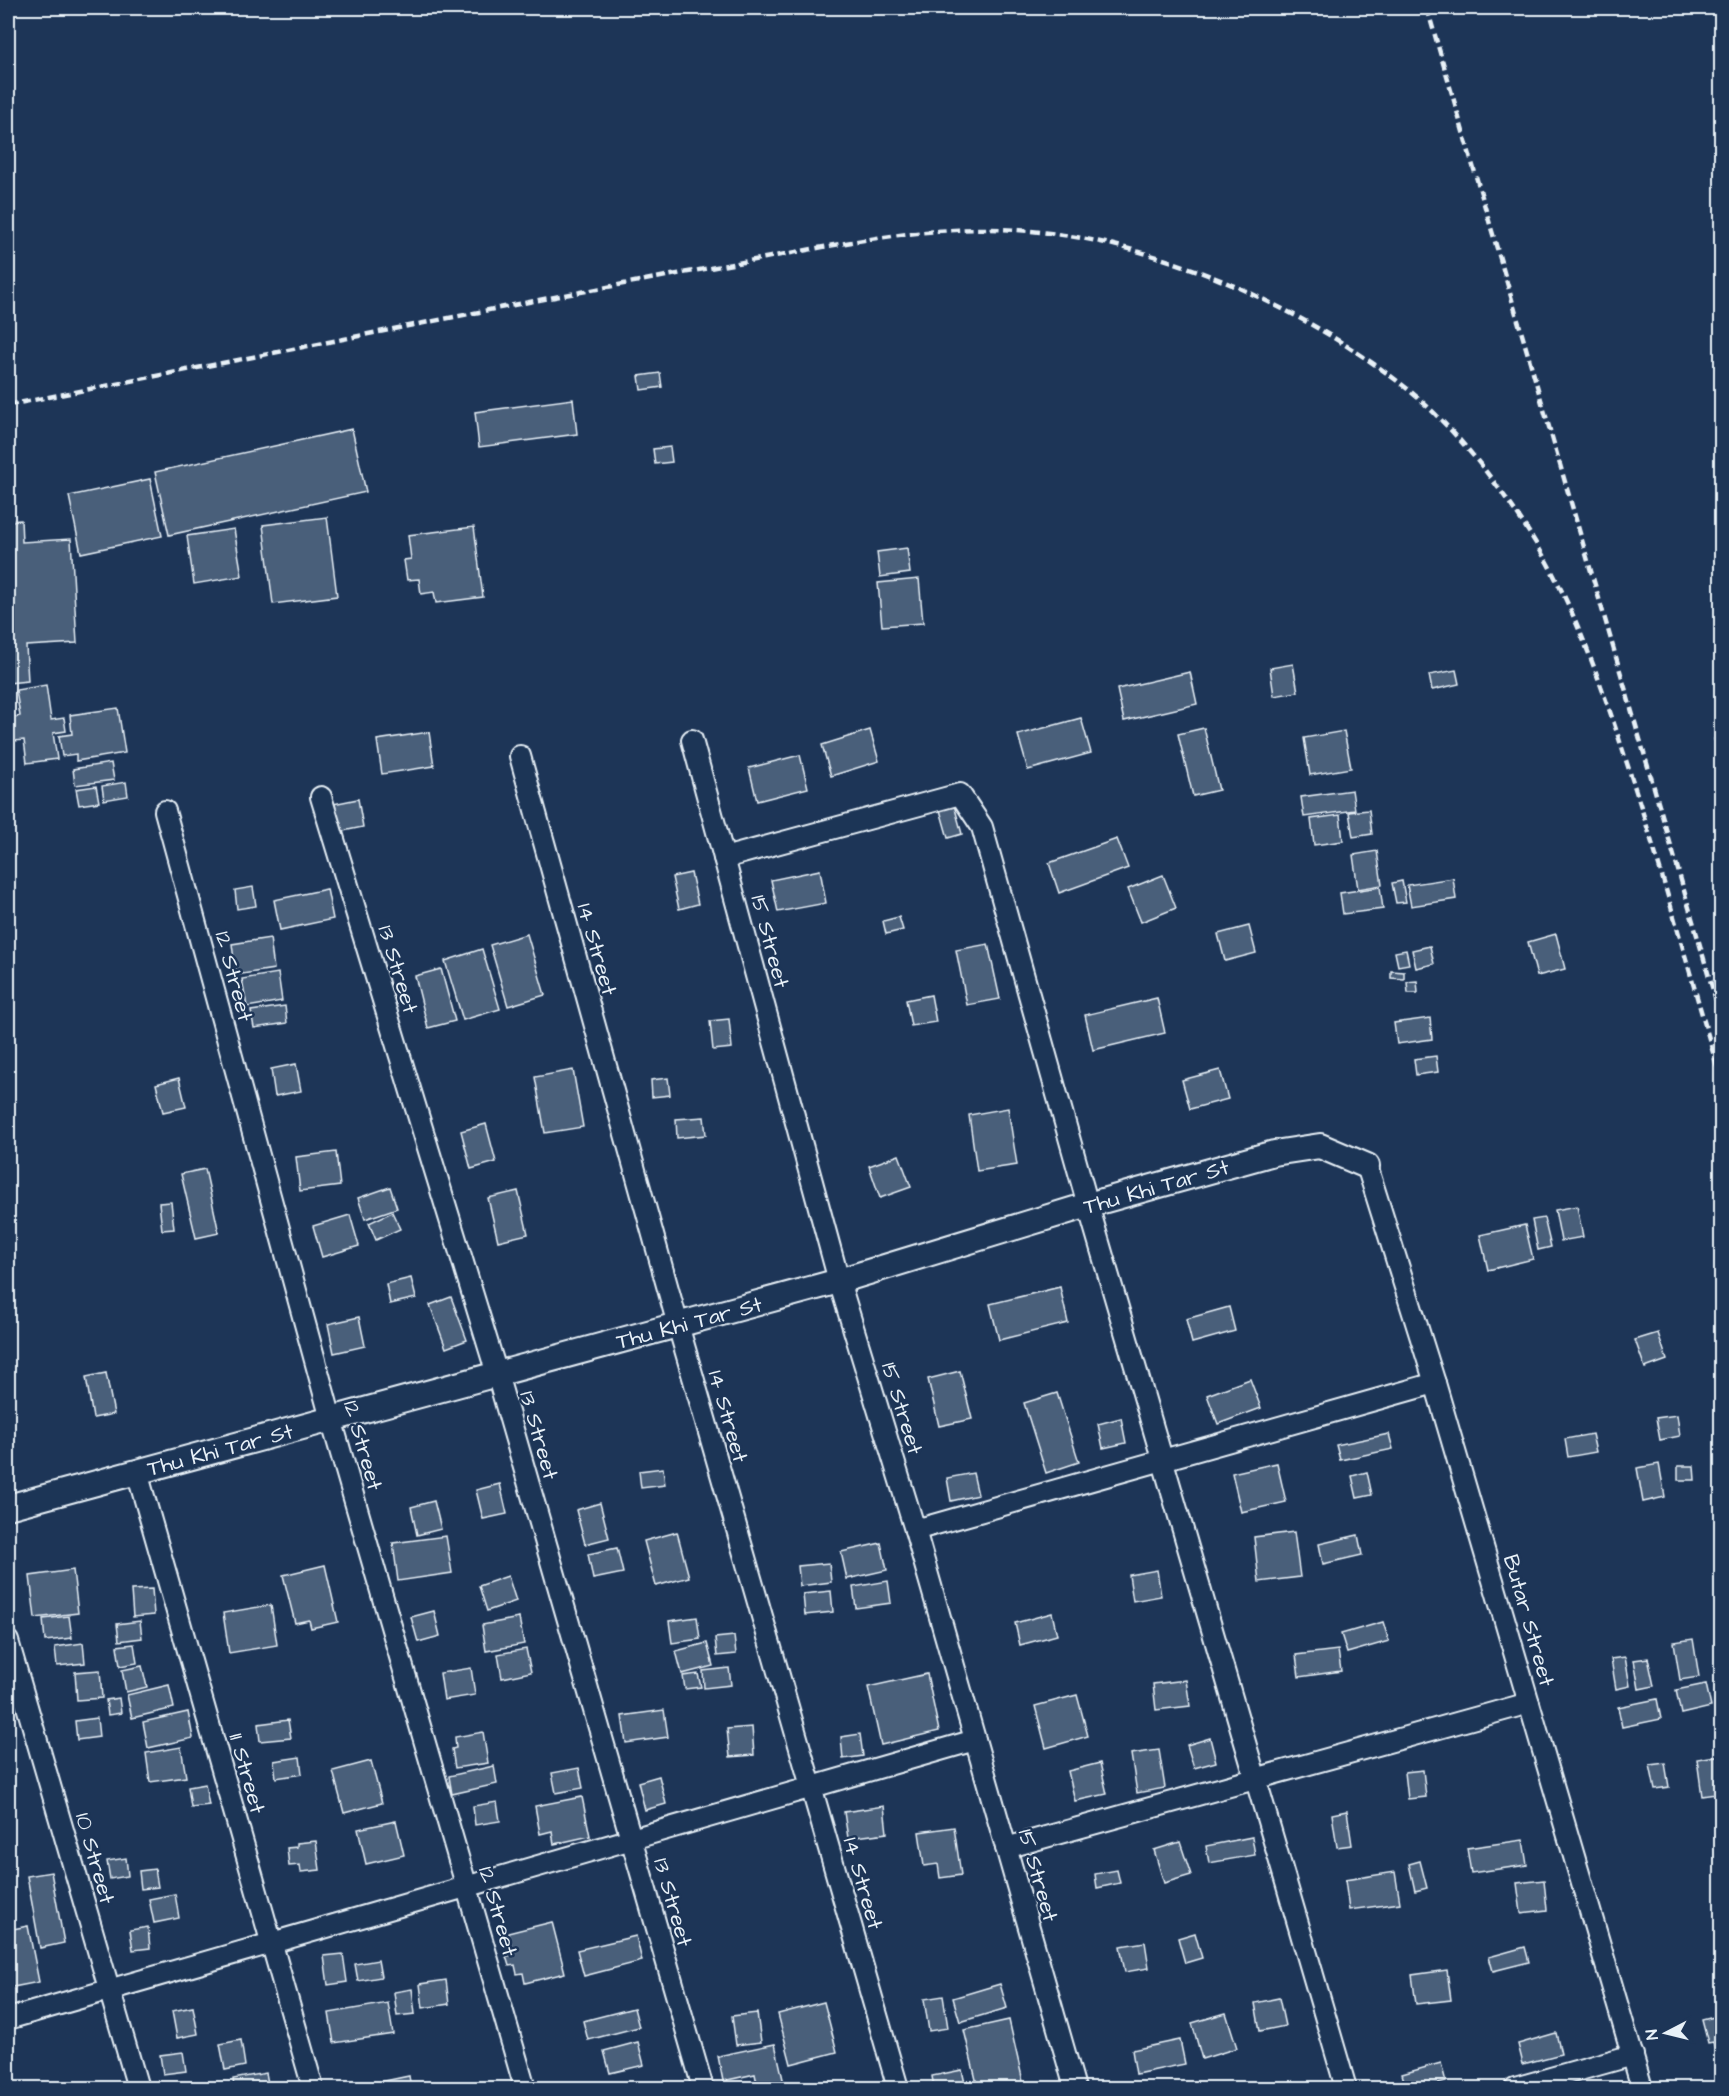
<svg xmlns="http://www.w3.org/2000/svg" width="1729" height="2096" font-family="'Architects Daughter',sans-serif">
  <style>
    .building { fill: #495e7a; stroke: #e8f1f8; stroke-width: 1.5 }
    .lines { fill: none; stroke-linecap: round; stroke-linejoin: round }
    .minor-casing { stroke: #e8f1f8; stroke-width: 24 }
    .tertiary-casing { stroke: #e8f1f8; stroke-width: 28 }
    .minor { stroke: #1d3557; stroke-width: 20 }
    .tertiary { stroke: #1d3557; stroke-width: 24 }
    .rail { stroke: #e8f1f8; stroke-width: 4.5; stroke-dasharray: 9 4.5; stroke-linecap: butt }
    .labels { text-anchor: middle; stroke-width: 5; stroke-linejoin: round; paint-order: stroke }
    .street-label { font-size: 22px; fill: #e8f1f8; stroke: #1d3557 }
  </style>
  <rect width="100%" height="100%" fill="#1d3557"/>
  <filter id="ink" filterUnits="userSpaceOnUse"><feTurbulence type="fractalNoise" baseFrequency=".0167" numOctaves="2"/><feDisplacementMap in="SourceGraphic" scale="12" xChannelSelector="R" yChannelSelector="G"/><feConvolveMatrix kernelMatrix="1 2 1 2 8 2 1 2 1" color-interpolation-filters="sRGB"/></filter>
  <g filter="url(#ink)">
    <!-- building -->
    <g class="building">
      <path d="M660 373 662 387 641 390 639 376Z"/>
      <path d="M573 399 577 434 479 447 475 412Z"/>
      <path d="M352 429 366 492 169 535 155 472Z"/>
      <path d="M670 447 672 462 655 464 653 449Z"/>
      <path d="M150 479 162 536 81 553 69 496Z"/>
      <path d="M327 517 337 596 273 604 263 525Z"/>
      <path d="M21 520 22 542 71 539 77 643 26 646 28 681 8 683V521Z"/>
      <path d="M474 527 483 597 436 603 434 592 421 594 419 579 407 580 404 560 411 559 408 535Z"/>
      <path d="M234 529 242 576 194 584 187 536Z"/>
      <path d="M907 548 910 573 880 577 877 552Z"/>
      <path d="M919 579 923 623 882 626 878 583Z"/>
      <path d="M1293 664 1298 692 1274 696 1270 668Z"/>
      <path d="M1456 670 1459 684 1432 690 1429 675Z"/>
      <path d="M1190 672 1197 704 1124 721 1117 689Z"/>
      <path d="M46 685 51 720 64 718 66 731 53 733 57 759 27 763 24 740 14 741 10 718 20 716 16 690Z"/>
      <path d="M118 708 125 753 76 761V754L62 756 59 736 72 734 70 715Z"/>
      <path d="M1081 718 1091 753 1028 770 1018 735Z"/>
      <path d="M1204 728 1219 790 1193 796 1178 734Z"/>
      <path d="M870 730 879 761 831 776 822 745Z"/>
      <path d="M1344 731 1351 768 1310 775 1304 738Z"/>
      <path d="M429 732 434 766 382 774 377 740Z"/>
      <path d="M1722 737V769L1714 739Z"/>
      <path d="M800 755 808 788 757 801 749 768Z"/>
      <path d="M111 763 114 780 75 785 73 769Z"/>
      <path d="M126 782 128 796 104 800 102 786Z"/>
      <path d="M96 786 99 802 79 805 76 789Z"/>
      <path d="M1352 790 1355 810 1304 817 1301 797Z"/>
      <path d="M358 799 363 827 338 832 333 804Z"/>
      <path d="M954 805 962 834 948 838 940 810Z"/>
      <path d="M1369 810 1372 834 1353 837 1349 812Z"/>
      <path d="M1340 815 1343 841 1314 845 1311 819Z"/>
      <path d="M1117 839 1128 868 1059 893 1049 863Z"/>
      <path d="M1377 851 1382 885 1358 889 1353 855Z"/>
      <path d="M820 870 826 903 778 912 771 880Z"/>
      <path d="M691 873 698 904 679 909 672 877Z"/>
      <path d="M1163 875 1176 908 1141 922 1128 889Z"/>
      <path d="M1453 878 1456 899 1411 906 1407 885Z"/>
      <path d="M1402 881 1406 902 1396 903 1392 883Z"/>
      <path d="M253 887 256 906 237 909 235 890Z"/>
      <path d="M1380 887 1383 909 1343 914 1340 893Z"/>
      <path d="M327 889 333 919 280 930 274 900Z"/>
      <path d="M899 917 903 930 886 934 883 921Z"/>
      <path d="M1249 926 1256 953 1225 961 1218 934Z"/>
      <path d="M527 934 545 995 508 1006 490 945Z"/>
      <path d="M1556 934 1565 969 1537 976 1528 942Z"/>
      <path d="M270 938 274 969 236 975 232 944Z"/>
      <path d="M988 944 1000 999 967 1005 956 950Z"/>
      <path d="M1430 946 1434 964 1416 968 1412 950Z"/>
      <path d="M482 949 500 1009 463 1020 445 961Z"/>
      <path d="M1406 950 1409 964 1398 966 1395 952Z"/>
      <path d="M441 969 455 1021 428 1028 415 976Z"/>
      <path d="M1391 971 1404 972V979L1391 978Z"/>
      <path d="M278 973 282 1001 247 1007 242 979Z"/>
      <path d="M1417 981 1418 993H1408L1407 982Z"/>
      <path d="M931 995 936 1022 911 1026 906 1000Z"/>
      <path d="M1157 998 1165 1033 1093 1050 1085 1015Z"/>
      <path d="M285 1006 287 1023 254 1028 251 1011Z"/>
      <path d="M1430 1018 1432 1039 1397 1044 1394 1023Z"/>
      <path d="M729 1019 732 1048 713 1050 710 1021Z"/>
      <path d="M1436 1056 1438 1072 1416 1075 1414 1059Z"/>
      <path d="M296 1064 301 1091 275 1096 271 1069Z"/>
      <path d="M573 1070 583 1127 545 1133 535 1077Z"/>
      <path d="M1220 1070 1228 1099 1190 1109 1182 1080Z"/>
      <path d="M179 1078 186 1107 163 1112 156 1084Z"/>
      <path d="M668 1078 670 1095 652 1097 651 1080Z"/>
      <path d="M1008 1108 1017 1165 977 1171 969 1115Z"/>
      <path d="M704 1117 706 1135 677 1138 676 1119Z"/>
      <path d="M486 1124 496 1162 471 1169 461 1131Z"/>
      <path d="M336 1152 340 1186 300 1191 296 1157Z"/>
      <path d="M899 1155 911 1187 880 1198 869 1166Z"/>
      <path d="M205 1169 219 1233 196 1238 181 1174Z"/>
      <path d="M390 1187 397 1208 365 1219 358 1198Z"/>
      <path d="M518 1191 528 1234 498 1241 488 1198Z"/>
      <path d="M171 1202 174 1229 162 1230 159 1203Z"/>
      <path d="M1577 1206 1583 1237 1561 1241 1555 1210Z"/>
      <path d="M392 1212 400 1229 376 1240 369 1223Z"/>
      <path d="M350 1215 359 1246 322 1257 313 1226Z"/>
      <path d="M1544 1218 1551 1247 1538 1250 1532 1220Z"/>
      <path d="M1525 1225 1533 1259 1488 1270 1480 1235Z"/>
      <path d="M411 1278 416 1298 390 1304 386 1284Z"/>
      <path d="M1060 1287 1068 1323 999 1340 990 1304Z"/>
      <path d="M451 1297 467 1340 446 1348 430 1305Z"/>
      <path d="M1229 1307 1235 1331 1192 1343 1186 1319Z"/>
      <path d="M359 1317 365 1346 334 1353 328 1324Z"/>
      <path d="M1658 1333 1667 1360 1645 1368 1635 1340Z"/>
      <path d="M960 1371 972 1419 939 1426 928 1379Z"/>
      <path d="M106 1373 114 1414 93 1418 86 1377Z"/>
      <path d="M1250 1379 1261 1408 1218 1424 1207 1395Z"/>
      <path d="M1057 1393 1079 1462 1046 1473 1024 1403Z"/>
      <path d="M1677 1415 1680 1436 1660 1440 1656 1418Z"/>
      <path d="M1121 1418 1126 1443 1103 1448 1098 1424Z"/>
      <path d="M1389 1434 1393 1449 1340 1460 1336 1445Z"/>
      <path d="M1592 1434 1596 1452 1568 1457 1565 1439Z"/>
      <path d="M1277 1463 1286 1502 1241 1512 1232 1473Z"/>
      <path d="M1659 1464 1665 1497 1643 1502 1637 1468Z"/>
      <path d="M1678 1466H1694L1695 1480H1678Z"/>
      <path d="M663 1468 665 1485 641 1488 639 1471Z"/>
      <path d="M1367 1472 1372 1495 1357 1498 1352 1476Z"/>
      <path d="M973 1473 978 1495 951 1501 947 1478Z"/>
      <path d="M500 1484 507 1514 483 1519 476 1490Z"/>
      <path d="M434 1501 441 1529 417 1535 411 1507Z"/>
      <path d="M600 1503 609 1538 585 1544 576 1510Z"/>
      <path d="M677 1532 689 1577 656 1586 644 1541Z"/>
      <path d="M1294 1532 1300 1577 1259 1582 1254 1537Z"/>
      <path d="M1358 1535 1362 1555 1323 1564 1319 1544Z"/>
      <path d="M446 1536 452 1573 398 1581 393 1543Z"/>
      <path d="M881 1543 887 1570 847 1579 841 1552Z"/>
      <path d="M617 1548 623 1573 593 1579 588 1554Z"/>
      <path d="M829 1563 831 1582 800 1586 798 1566Z"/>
      <path d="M325 1565 338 1622 311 1628 309 1620 295 1623 283 1575Z"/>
      <path d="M73 1570 78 1613 35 1618 30 1576Z"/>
      <path d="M1157 1570 1161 1596 1133 1601 1129 1575Z"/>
      <path d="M508 1576 516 1601 487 1611 479 1586Z"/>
      <path d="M888 1581 891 1603 856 1608 853 1587Z"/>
      <path d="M152 1589 154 1615 133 1617 131 1590Z"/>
      <path d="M831 1591 833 1612 805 1615 803 1594Z"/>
      <path d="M271 1605 277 1645 229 1653 223 1613Z"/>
      <path d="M434 1611 440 1636 418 1642 411 1617Z"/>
      <path d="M1052 1613 1057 1635 1020 1645 1015 1623Z"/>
      <path d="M69 1616 72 1638 45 1641 43 1619Z"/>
      <path d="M697 1617 700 1639 672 1643 669 1621Z"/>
      <path d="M519 1618 524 1644 486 1651 482 1625Z"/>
      <path d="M140 1621 142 1638 119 1641 117 1624Z"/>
      <path d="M1383 1622 1389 1641 1347 1653 1341 1634Z"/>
      <path d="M734 1636 736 1654 717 1656 715 1638Z"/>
      <path d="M1693 1639 1699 1677 1680 1680 1674 1642Z"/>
      <path d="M83 1643 85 1663 57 1666 55 1647Z"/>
      <path d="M707 1643 713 1666 682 1674 676 1651Z"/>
      <path d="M134 1644 137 1663 120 1666 117 1646Z"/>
      <path d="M526 1649 531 1672 502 1678 498 1654Z"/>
      <path d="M1338 1650 1341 1671 1299 1677 1296 1655Z"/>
      <path d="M1625 1657 1630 1686 1616 1689 1611 1659Z"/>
      <path d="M1648 1658 1654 1686 1639 1689 1634 1660Z"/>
      <path d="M142 1666 147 1687 126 1692 122 1670Z"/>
      <path d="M471 1668 475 1695 444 1700 440 1673Z"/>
      <path d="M729 1668 731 1685 704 1688 703 1671Z"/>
      <path d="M100 1670 102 1698 77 1700 75 1672Z"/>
      <path d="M698 1674 701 1687 685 1689 683 1676Z"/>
      <path d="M927 1674 939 1731 881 1745 868 1687Z"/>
      <path d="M1186 1680 1190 1706 1156 1710 1153 1684Z"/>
      <path d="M1706 1684 1711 1707 1681 1714 1676 1690Z"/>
      <path d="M169 1685 174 1708 132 1718 127 1695Z"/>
      <path d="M1077 1695 1088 1736 1046 1748 1035 1706Z"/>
      <path d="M119 1698 121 1713 108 1715 106 1700Z"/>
      <path d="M1657 1699 1661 1719 1622 1727 1618 1707Z"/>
      <path d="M664 1710 668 1737 626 1743 622 1716Z"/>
      <path d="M188 1712 193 1738 148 1748 143 1722Z"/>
      <path d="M97 1718 99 1737 77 1740 75 1721Z"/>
      <path d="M288 1720 291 1738 260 1741 258 1724Z"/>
      <path d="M752 1727 754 1755 730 1757 727 1729Z"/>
      <path d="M483 1732 488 1763 455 1768 452 1749 456 1748 455 1737Z"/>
      <path d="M860 1734 863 1756 843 1759 841 1737Z"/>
      <path d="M1210 1738 1216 1762 1194 1768 1187 1745Z"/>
      <path d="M181 1747 186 1777 150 1782 146 1753Z"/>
      <path d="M1159 1750 1165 1788 1137 1793 1131 1754Z"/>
      <path d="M1722 1755V1793L1702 1796 1697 1759Z"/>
      <path d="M300 1757 302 1774 276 1778 274 1761Z"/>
      <path d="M371 1761 382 1803 344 1813 333 1771Z"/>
      <path d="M1100 1763 1107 1794 1075 1801 1068 1771Z"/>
      <path d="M1665 1763 1669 1787 1655 1789 1650 1765Z"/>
      <path d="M494 1766 497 1784 452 1794 449 1776Z"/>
      <path d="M579 1768 583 1788 556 1793 552 1773Z"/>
      <path d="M1423 1770 1426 1797 1408 1799 1405 1772Z"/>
      <path d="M659 1776 666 1804 645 1810 638 1782Z"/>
      <path d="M205 1784 209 1805 191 1807 188 1787Z"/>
      <path d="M582 1797 590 1836 554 1844 552 1831 540 1834 535 1806Z"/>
      <path d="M497 1802 500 1821 475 1825 473 1806Z"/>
      <path d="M884 1806 887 1833 848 1838 844 1812Z"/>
      <path d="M1347 1811 1352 1845 1337 1847 1332 1814Z"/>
      <path d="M396 1821 404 1855 366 1864 358 1829Z"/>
      <path d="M954 1827 961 1875 940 1878 938 1864 924 1866 919 1832Z"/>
      <path d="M1252 1837 1255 1855 1209 1863 1206 1846Z"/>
      <path d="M1523 1840 1527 1865 1471 1873 1467 1848Z"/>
      <path d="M316 1841 320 1870 301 1872 300 1865 289 1866 287 1848 297 1847V1843Z"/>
      <path d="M1180 1842 1191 1875 1164 1883 1154 1850Z"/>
      <path d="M126 1858 128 1876 110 1879 107 1861Z"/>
      <path d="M1420 1861 1427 1888 1415 1891 1409 1864Z"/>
      <path d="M155 1869 158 1887 141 1889 139 1871Z"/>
      <path d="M1117 1870 1120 1883 1097 1888 1095 1874Z"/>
      <path d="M51 1872 64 1943 40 1948 27 1876Z"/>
      <path d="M1395 1872 1400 1903 1349 1910 1345 1880Z"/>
      <path d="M1544 1880 1547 1910 1521 1913 1517 1883Z"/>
      <path d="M175 1894 179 1918 154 1923 149 1899Z"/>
      <path d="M552 1922 565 1973 525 1983 523 1973 517 1974 515 1965 509 1966 506 1956 513 1955 508 1933Z"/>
      <path d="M28 1926 39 1982 8 1988V1930Z"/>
      <path d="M148 1927 150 1948 133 1950 130 1930Z"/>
      <path d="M1195 1933 1202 1958 1185 1963 1178 1938Z"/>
      <path d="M636 1936 642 1961 584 1976 577 1950Z"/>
      <path d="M1145 1942 1149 1968 1125 1972 1120 1946Z"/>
      <path d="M1525 1947 1529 1962 1493 1971 1489 1957Z"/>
      <path d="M343 1954 347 1982 328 1985 324 1956Z"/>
      <path d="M378 1960 381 1977 358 1981 355 1964Z"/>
      <path d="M1447 1970 1451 2000 1416 2004 1412 1975Z"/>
      <path d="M446 1980 449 2004 423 2008 420 1984Z"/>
      <path d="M1000 1984 1007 2008 960 2022 953 1998Z"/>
      <path d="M412 1989 415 2014 397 2016 394 1992Z"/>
      <path d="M943 1996 948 2028 929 2031 924 1999Z"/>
      <path d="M1279 1998 1285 2026 1260 2031 1255 2003Z"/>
      <path d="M824 2002 837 2052 791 2064 778 2014Z"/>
      <path d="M388 2003 393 2034 334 2043 329 2013Z"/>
      <path d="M193 2007 198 2034 177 2038 172 2011Z"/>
      <path d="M634 2008 639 2027 588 2040 583 2021Z"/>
      <path d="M757 2013 761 2042 736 2045 732 2016Z"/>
      <path d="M1226 2013 1237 2048 1202 2059 1192 2023Z"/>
      <path d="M1722 2015V2054L1717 2055 1713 2042 1708 2043 1702 2020Z"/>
      <path d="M1009 2020 1024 2086 1013 2088H978L964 2030Z"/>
      <path d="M1556 2033 1561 2054 1523 2064 1518 2044Z"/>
      <path d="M241 2040 245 2066 225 2070 220 2044Z"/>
      <path d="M1180 2040 1185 2064 1136 2074 1132 2050Z"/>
      <path d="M638 2042 644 2065 610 2073 604 2051Z"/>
      <path d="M775 2044 785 2088H758L755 2074 723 2081 718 2056Z"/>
      <path d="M183 2052 186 2071 163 2074 160 2055Z"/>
      <path d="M1441 2063 1446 2082 1422 2088H1406L1402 2074Z"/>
      <path d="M962 2070 966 2088H934L932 2076Z"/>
      <path d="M266 2073 269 2088H234L233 2079Z"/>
      <path d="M409 2076 411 2088H376L375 2083Z"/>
    </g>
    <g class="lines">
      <defs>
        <g id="minor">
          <path d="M692 740 839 1281 915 1530 1075 2088"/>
          <path d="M520 756 678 1325 898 2088"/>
          <path d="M321 797 497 1374 703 2088"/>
          <path d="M165 811 331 1419 525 2088"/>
          <path d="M724 858 960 794 982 827 1088 1205 1346 2088"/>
          <path d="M1367 1166 1435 1383 1642 2088"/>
          <path d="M137 1472 313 2088"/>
          <path d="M915 1530 1435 1383"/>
          <path d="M8 1641 138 2088"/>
          <path d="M1006 1848 1529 1703"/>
          <path d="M8 2019 975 1740"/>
          <path d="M1515 2088 1633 2055"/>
        </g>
        <path id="tertiary" d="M8 1507 839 1281 1088 1205 1274 1153 1320 1146 1367 1166"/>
      </defs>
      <!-- minor casing -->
      <use href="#minor" class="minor-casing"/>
      <!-- tertiary casing -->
      <use href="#tertiary" class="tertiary-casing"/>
      <!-- minor -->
      <use href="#minor" class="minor"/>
      <!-- tertiary -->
      <use href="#tertiary" class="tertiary"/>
      <!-- rail -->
      <g class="rail">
        <path d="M1427 8 1722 1021"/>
        <path d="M8 405C183 371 359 336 534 301 611 286 688 272 765 258 838 244 913 229 987 229 1130 229 1287 297 1400 383 1455 425 1514 503 1548 564 1585 633 1609 707 1633 782 1665 881 1692 982 1722 1083"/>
      </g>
    </g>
  </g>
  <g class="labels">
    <!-- street labels -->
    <g class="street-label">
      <text transform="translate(771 941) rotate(75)" y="8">15 Street</text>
      <text transform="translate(598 949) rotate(74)" y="8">14 Street</text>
      <text transform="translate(399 969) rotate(73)" y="8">13 Street</text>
      <text transform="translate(235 976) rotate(75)" y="8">12 Street</text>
      <text transform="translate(1156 1186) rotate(-16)" y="8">Thu Khi Tar St</text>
      <text transform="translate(689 1322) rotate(-15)" y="8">Thu Khi Tar St</text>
      <text transform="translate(903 1408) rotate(73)" y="8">15 Street</text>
      <text transform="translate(729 1416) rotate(74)" y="8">14 Street</text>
      <text transform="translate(540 1435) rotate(74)" y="8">13 Street</text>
      <text transform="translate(364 1445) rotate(74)" y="8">12 Street</text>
      <text transform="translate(220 1449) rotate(-15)" y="8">Thu Khi Tar St</text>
      <text transform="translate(1530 1620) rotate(74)" y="8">Butar Street</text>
      <text transform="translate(248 1773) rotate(74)" y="8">11 Street</text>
      <text transform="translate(96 1858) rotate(74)" y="8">10 Street</text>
      <text transform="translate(1039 1875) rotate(74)" y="8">15 Street</text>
      <text transform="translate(864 1883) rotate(74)" y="8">14 Street</text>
      <text transform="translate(674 1902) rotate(74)" y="8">13 Street</text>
      <text transform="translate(499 1911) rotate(74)" y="8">12 Street</text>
    </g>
  </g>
  <!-- margin -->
  <rect width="1729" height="2096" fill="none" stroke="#1d3557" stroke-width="30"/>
  <rect x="15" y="15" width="1699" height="2066" fill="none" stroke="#e8f1f8" stroke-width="2" filter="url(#ink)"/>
  <!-- north arrow -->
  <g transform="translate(1666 2033) rotate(263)" stroke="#1d3557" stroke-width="4.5" paint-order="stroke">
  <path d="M0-4.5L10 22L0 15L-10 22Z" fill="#e8f1f8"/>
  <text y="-9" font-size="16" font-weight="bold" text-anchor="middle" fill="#e8f1f8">N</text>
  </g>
</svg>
